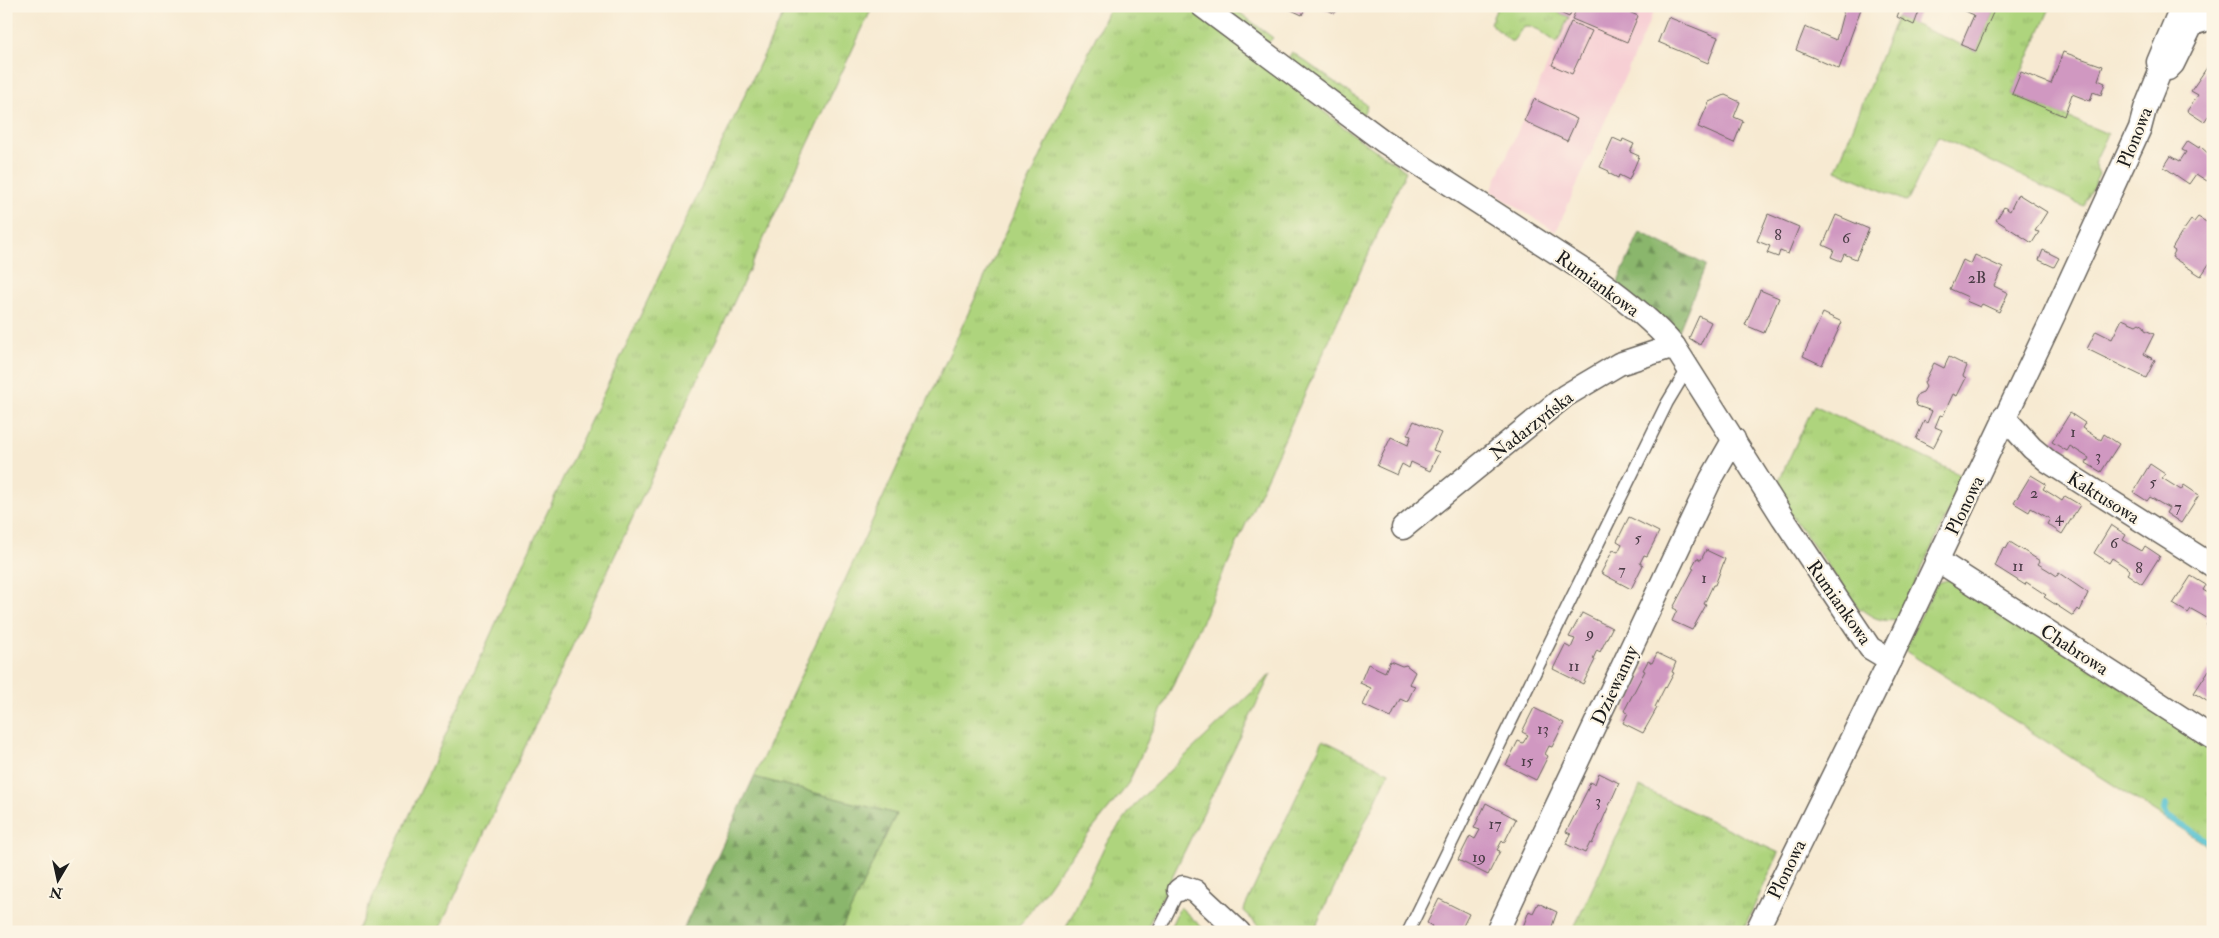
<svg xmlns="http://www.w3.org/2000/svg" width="2219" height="938" font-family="'IM FELL Double Pica',serif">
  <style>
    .built { fill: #f7cfd4 }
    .grass { fill: url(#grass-tufts); stroke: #65784c }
    .forest { fill: url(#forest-firs); stroke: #536944 }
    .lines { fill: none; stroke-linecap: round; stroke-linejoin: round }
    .stream { stroke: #57c2d2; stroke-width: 6 }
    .building { fill: #d098c1 }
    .lane-casing { stroke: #69645c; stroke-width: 14 }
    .street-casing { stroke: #69645c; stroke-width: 25 }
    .lane { stroke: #fff; stroke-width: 11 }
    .street { stroke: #fff; stroke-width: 22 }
    .labels { text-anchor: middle; stroke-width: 4.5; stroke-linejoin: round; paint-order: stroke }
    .number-label { font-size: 16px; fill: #493b45 }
    .street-label { font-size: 19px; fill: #1c1c1c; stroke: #fcf5e5 }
  </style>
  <defs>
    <pattern id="grass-tufts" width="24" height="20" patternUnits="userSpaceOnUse" patternTransform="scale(1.25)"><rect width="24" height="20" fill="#aed47d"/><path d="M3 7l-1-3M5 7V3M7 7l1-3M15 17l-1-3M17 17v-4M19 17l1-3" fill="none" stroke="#95b56b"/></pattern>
    <pattern id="forest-firs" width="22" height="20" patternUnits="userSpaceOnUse" patternTransform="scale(1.25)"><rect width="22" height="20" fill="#8ab66c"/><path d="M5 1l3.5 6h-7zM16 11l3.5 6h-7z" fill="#709358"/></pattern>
  </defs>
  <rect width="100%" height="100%" fill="#fcf5e5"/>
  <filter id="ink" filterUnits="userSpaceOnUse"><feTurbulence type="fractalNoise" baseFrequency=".02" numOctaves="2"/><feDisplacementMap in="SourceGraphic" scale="10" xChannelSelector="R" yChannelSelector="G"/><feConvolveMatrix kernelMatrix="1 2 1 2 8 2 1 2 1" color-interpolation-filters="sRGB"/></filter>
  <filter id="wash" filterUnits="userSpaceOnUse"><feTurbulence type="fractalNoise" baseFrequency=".0096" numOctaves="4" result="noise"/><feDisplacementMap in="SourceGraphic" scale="20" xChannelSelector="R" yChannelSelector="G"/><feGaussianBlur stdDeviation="1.12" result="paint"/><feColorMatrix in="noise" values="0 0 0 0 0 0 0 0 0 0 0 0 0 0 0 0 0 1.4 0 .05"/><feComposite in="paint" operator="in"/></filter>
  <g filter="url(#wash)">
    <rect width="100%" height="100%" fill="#f7ead2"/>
    <!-- built -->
    <path class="built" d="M1574 6H1656L1556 232 1491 191Z"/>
    <!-- grass -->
    <g class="grass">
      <path d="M787 6H873L438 932H357L517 576Z"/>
      <path d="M1110 6H1189L1355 136 1406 171 1127 786 1059 871 1022 923 1013 932H840L896 814 754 777Z"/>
      <path d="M1213 6H1231L1273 38 1268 43Z"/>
      <path d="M1498 6H1545L1569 17 1557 43 1539 30 1530 26H1524L1513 41H1510L1490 23Z"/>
      <path d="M1996 6H2046L2050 8 2012 94 2108 134 2094 163 2099 174 2084 206 1938 136 1907 202 1836 170 1897 17 1976 51Z"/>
      <path d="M1292 52 1367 105 1362 117 1286 62Z"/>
      <path d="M1814 405 1965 477 1897 620C1879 623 1870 616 1857 606L1774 491Z"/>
      <path d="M1954 578 2213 748V849L1904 650 1937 583Z"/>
      <path d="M1271 674 1145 932H1064L1106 843 1137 802Z"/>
      <path d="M1323 740 1389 772 1313 932H1265L1243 911Z"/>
      <path d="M1640 787 1779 853 1742 932H1572Z"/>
      <path d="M1180 907 1207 932H1168Z"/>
    </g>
    <!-- forest -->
    <g class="forest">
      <path d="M1640 232 1706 265 1678 333 1618 288 1619 279Z"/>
      <path d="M754 777 896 814 840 932H682Z"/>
    </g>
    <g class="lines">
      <!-- stream -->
      <path class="stream" d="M2165 805 2164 810 2167 816 2213 845"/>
    </g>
    <g id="blocks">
      <!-- building -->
      <g class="building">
        <path d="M1283 6H1306L1302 15Z"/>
        <path d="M1323 6H1340L1335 13 1322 8Z"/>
        <path d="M1545 6H1574L1569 17Z"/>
        <path d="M1578 6H1616L1638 16 1627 42 1572 19Z"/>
        <path d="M1845 6H1862L1839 69 1796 50 1805 27 1836 40Z"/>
        <path d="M1901 6H1921L1914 25 1897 17Z"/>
        <path d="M1962 6H1996L1976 51 1961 45 1974 15 1961 9Z"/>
        <path d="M1668 17 1718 37 1708 63 1658 42Z"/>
        <path d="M1571 22 1592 31 1572 74 1552 65Z"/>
        <path d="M2063 52 2103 66 2098 80 2105 83 2101 95 2093 92 2090 101 2072 94 2064 116 2012 94 2021 72 2051 84Z"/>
        <path d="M2208 66 2213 69V114L2208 116 2204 122 2187 111 2198 95 2191 91Z"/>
        <path d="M1725 95 1740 102 1734 117 1743 121 1734 143 1698 127 1709 102Z"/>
        <path d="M1534 99 1577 119 1567 141 1524 121Z"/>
        <path d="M1613 138 1622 142 1623 139 1634 144 1630 152 1639 156 1629 180 1619 175 1618 178 1608 173 1609 171 1600 167Z"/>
        <path d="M2188 141 2199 148 2200 146 2213 158V172L2207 181 2196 174 2189 184 2164 167 2171 156 2180 161 2186 152 2182 150Z"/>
        <path d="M2018 194 2047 212 2035 231 2039 232 2032 243 1996 220 2004 207 2010 211Z"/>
        <path d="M1768 214 1799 227 1788 254 1780 251 1778 257 1767 253 1770 246 1757 241Z"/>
        <path d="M1836 215 1869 229 1856 259 1844 254 1841 261 1831 257 1834 250 1823 245Z"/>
        <path d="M2198 217 2213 226V258L2201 276 2172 257 2175 251 2172 249 2181 234 2191 220 2194 222Z"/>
        <path d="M2043 250 2059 258 2054 267 2039 260Z"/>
        <path d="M1975 255 2003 268 1994 286 2008 293 1999 312 1982 304 1980 307 1966 301 1968 297 1950 289 1963 260 1971 264Z"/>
        <path d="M1760 290 1779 298 1764 333 1745 325Z"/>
        <path d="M1823 313 1842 322 1822 365 1803 356Z"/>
        <path d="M1699 316 1711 322 1700 345 1689 338Z"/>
        <path d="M2122 319 2136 325 2139 323 2144 326 2145 330 2154 334 2144 354 2155 360 2146 378 2087 349 2096 331 2112 339Z"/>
        <path d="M1949 357 1967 366 1963 376 1966 378 1957 396 1953 394 1943 416 1940 415 1935 427 1942 430 1933 448 1916 439 1924 421 1927 423 1932 411 1917 406 1915 400 1918 394 1923 392 1926 387 1924 383 1934 363 1944 368Z"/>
        <path d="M2070 413 2085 423 2082 428 2101 440 2104 434 2119 444 2101 472 2086 463 2089 458 2070 446 2067 451 2052 442Z"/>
        <path d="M1414 421 1441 433 1433 450 1439 452 1430 471 1411 462 1409 468 1402 464 1397 475 1377 466 1391 437 1408 445 1411 436 1407 435Z"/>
        <path d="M2150 464 2165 474 2162 478 2181 490 2184 485 2199 495 2181 523 2166 513 2169 508 2160 503 2150 497 2147 501 2133 492Z"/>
        <path d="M2031 475 2046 484 2043 489 2053 495 2062 501 2065 496 2080 505 2062 534 2047 524 2050 519 2031 508 2029 512 2014 503Z"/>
        <path d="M1629 517 1659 532 1647 556 1644 555 1640 563 1643 565 1631 589 1601 573 1613 550 1618 552 1622 544 1617 541Z"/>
        <path d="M2111 525 2126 535 2123 540 2142 551 2145 546 2160 556 2142 584 2127 574 2130 570 2112 558 2109 563 2094 553Z"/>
        <path d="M2010 542 2040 561 2038 564 2048 570 2057 576 2059 573 2088 593 2080 611 2078 609 2073 616 2044 597 2046 595 2026 582 2025 585 1995 566 2003 548 2006 549Z"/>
        <path d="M1706 550 1725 559 1715 585H1713L1704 604 1706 605 1692 630 1672 621 1677 610 1673 608 1694 568 1692 567 1697 558 1701 560Z"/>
        <path d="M2191 576 2206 585 2203 590 2213 596V629L2206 625 2210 620 2200 614 2191 609 2188 613 2173 604Z"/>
        <path d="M1582 613 1612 628 1600 652 1597 650 1593 659 1595 660 1583 684 1553 669 1565 645 1571 648 1575 639 1569 637Z"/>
        <path d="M1657 653 1676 662 1672 672 1674 673 1666 688 1665 687 1655 707 1657 708 1643 733 1623 723 1628 713 1624 711 1645 671 1643 670 1648 661 1652 663Z"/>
        <path d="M1390 661 1402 666 1406 665 1415 672 1409 684 1415 686 1407 702 1400 699 1391 718 1363 705 1371 688 1360 683 1368 664 1385 672Z"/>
        <path d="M2209 670 2213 673V705L2194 693Z"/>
        <path d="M1534 708 1564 723 1552 747 1549 746 1545 754 1548 756 1536 780 1506 765 1518 741 1523 743 1528 735 1522 732Z"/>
        <path d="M1599 773 1619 783 1592 844 1590 843 1585 853 1566 844 1571 834 1566 832 1587 791 1590 782 1595 784Z"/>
        <path d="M1486 803 1516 819 1504 843 1502 841 1497 850 1500 851 1488 875 1458 860 1470 836 1475 839 1480 830 1474 828Z"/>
        <path d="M1439 899 1469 914 1460 932H1429L1432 926 1427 923Z"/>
        <path d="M1538 903 1557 912 1550 932H1521L1529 911 1533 913Z"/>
      </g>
    </g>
  </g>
  <g filter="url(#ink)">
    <use href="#blocks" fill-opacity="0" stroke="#69645c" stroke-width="1"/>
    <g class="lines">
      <defs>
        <g id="lane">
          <path d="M1158 932 1179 890"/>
          <path d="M1408 932 1667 403 1688 368"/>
        </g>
        <g id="street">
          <path d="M1202 6 1383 141 1597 279C1625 299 1652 320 1674 346L1783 518 1870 648 1890 660"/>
          <path d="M2180 19C2192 25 2202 24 2213 15"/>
          <path d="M2168 69 2173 64 2193 23"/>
          <path d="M2004 417 2032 448 2049 462 2213 566"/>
          <path d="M1403 528 1565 396 1619 364 1674 346"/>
          <path d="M1937 560 2213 738"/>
          <path d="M1179 890 1183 887 1195 891 1239 932"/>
          <path d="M1497 932 1711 479 1734 439"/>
          <path d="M1756 932 1890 660 2053 317 2140 128 2145 109 2160 72 2158 62 2177 17"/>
        </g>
      </defs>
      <!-- lane casing -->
      <use href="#lane" class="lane-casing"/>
      <!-- street casing -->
      <use href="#street" class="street-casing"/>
      <!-- lane -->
      <use href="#lane" class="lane"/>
      <!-- street -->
      <use href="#street" class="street"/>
    </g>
  </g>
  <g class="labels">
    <!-- number labels -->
    <g class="number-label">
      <text x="1778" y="240">8</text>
      <text x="1846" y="243">6</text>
      <text x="1977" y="283">2B</text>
      <text x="2073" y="437">1</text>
      <text x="2098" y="461">3</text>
      <text x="2153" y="487">5</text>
      <text x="2034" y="498">2</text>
      <text x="2178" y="512">7</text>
      <text x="2059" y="522">4</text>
      <text x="1638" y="543">5</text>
      <text x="2114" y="548">6</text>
      <text x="2018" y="571">11</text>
      <text x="2139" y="573">8</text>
      <text x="1622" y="575">7</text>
      <text x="1704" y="583">1</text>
      <text x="1590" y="638">9</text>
      <text x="1574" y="671">11</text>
      <text x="1543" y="734">13</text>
      <text x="1527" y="766">15</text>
      <text x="1598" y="806">3</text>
      <text x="1495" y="829">17</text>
      <text x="1479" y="862">19</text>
    </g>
    <!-- street labels -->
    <g class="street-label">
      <text transform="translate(2134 137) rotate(-68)" y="7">Plonowa</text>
      <text transform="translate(1598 283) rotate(36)" y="7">Rumiankowa</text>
      <text transform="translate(1531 425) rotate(-38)" y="7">Nadarzyńska</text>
      <text transform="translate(2104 497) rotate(32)" y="7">Kaktusowa</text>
      <text transform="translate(1964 505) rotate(-64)" y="7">Plonowa</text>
      <text transform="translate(1840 602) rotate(55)" y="7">Rumiankowa</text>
      <text transform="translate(2075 649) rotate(33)" y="7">Chabrowa</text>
      <text transform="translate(1614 685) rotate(-65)" y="7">Dziewanny</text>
      <text transform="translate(1786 869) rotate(-64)" y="7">Plonowa</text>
    </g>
  </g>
  <!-- margin -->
  <rect width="2219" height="938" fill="none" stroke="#fcf5e5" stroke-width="25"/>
  <!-- north arrow -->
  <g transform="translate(58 880) rotate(189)" stroke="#fcf5e5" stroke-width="4" paint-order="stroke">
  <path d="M0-4L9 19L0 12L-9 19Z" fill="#1c1c1c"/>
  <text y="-8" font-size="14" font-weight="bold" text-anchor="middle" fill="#1c1c1c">N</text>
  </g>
</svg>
